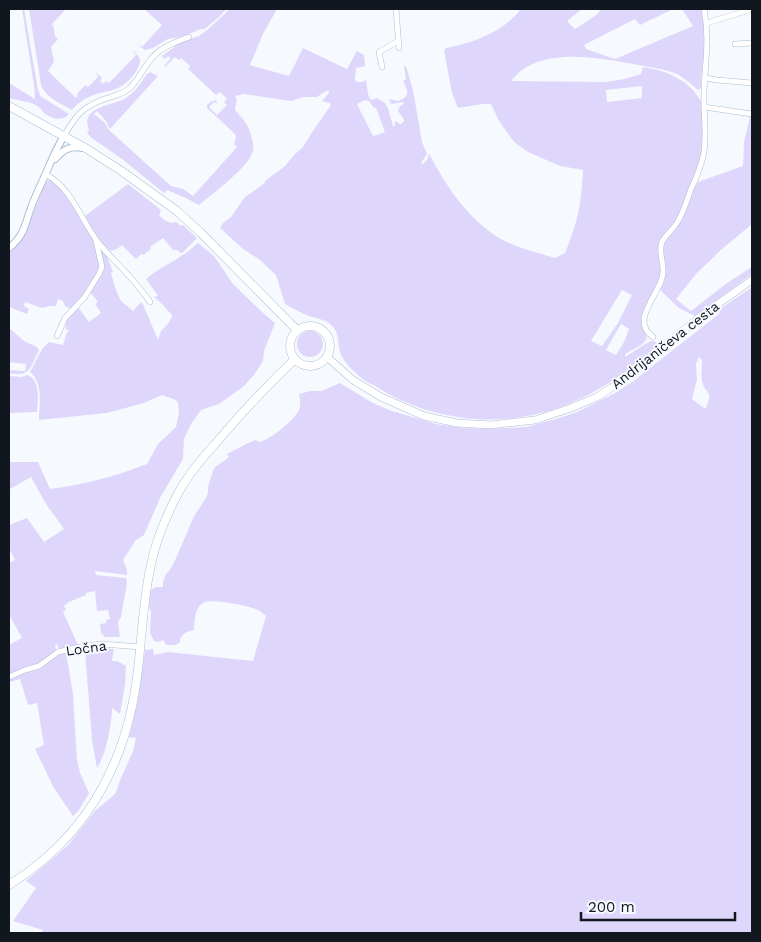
<svg xmlns="http://www.w3.org/2000/svg" width="761" height="942" font-family="'Work Sans',sans-serif">
  <style>
    .green { fill: #dfd7fb; fill-rule: evenodd }
    .lines { fill: none; stroke-linecap: round; stroke-linejoin: round }
    .minor-casing { stroke: #abbed5; stroke-width: 6 }
    .tertiary-casing { stroke: #abbed5; stroke-width: 8 }
    .secondary-casing { stroke: #abbed5; stroke-width: 8 }
    .primary-casing { stroke: #abbed5; stroke-width: 9 }
    .minor { stroke: #fff; stroke-width: 5 }
    .tertiary { stroke: #fff; stroke-width: 6 }
    .secondary { stroke: #fff; stroke-width: 7 }
    .primary { stroke: #fff; stroke-width: 8 }
    .labels { text-anchor: middle; stroke-width: 4; stroke-linejoin: round; paint-order: stroke }
    .street-label { font-size: 14px; fill: #10171f; stroke: #f6faff }
  </style>
  <rect width="100%" height="100%" fill="#f6faff"/>
  <!-- green -->
  <g class="green">
    <path d="M22 9H24L38 90 36 91H39L40 96 69 114C62 122 52 119 44 113 42 111 41 108 39 107 31 101 18 101 9 98V83L35 99 34 85Z"/>
    <path d="M29 9H66L52 24 54 28 55 36 58 39 51 47 54 62 48 71 76 98 78 95 77 94 85 85 88 87 98 77 96 72 102 78 100 81 103 84 106 81 109 83 136 55 133 52V51C136 54 140 56 140 61 140 70 126 85 118 88 109 92 99 92 91 96 83 99 77 104 72 110 60 103 46 98 41 85Z"/>
    <path d="M144 9H226L221 15 205 29H201L181 37 168 39 153 48 145 50 139 46V45L142 47 162 25Z"/>
    <path d="M230 9H277L263 34 250 65 289 76 303 48 347 69 357 51 364 55 365 66 356 68 355 80 357 82H362L366 80 368 94 371 100 377 98 385 103 387 107 388 108 393 126H395V121H396L398 123 401 124 404 121C403 116 399 114 398 110L400 106 404 104 403 102 391 104 389 99 398 101C411 96 408 92 403 81L406 79 404 66H406L413 90 422 142 427 154 421 163 423 164 427 160 429 153C445 186 473 226 507 242 522 249 539 253 555 258L565 253C570 240 575 227 578 214 581 200 582 185 583 170L560 166 528 152 514 142 499 121 491 104H483L458 108 452 93 444 51 446 48C474 43 503 32 521 9H582L567 21 575 29 595 16 602 9H673L640 25 635 19 584 45 586 49 615 59 693 26 682 9H702L705 22V44L702 68 701 88 698 90C691 84 684 78 677 74 662 68 647 67 633 64 595 57 538 46 511 81L606 82 625 79 641 74 643 67 658 70 670 74 684 82 693 90 701 101 704 137 701 156 689 193 678 218 662 239V276L648 302 644 329 647 339 641 345 625 354V357C630 354 649 341 652 341 655 341 658 343 660 344 593 404 520 436 430 411 410 405 392 397 375 386 369 383 363 380 359 376 352 370 342 360 340 352 337 342 340 336 333 327 326 319 318 319 309 316 301 313 293 308 285 304L276 275 260 260 243 249 220 228 223 223 231 217 245 197 265 183V181L285 166 294 155 302 148 317 125 331 105 330 103 322 101 329 93V91H326L317 97H304L291 101 244 94 235 96 237 99 235 110C244 120 249 125 252 139 253 143 254 147 253 151 249 167 212 194 199 205L186 198 167 190 164 193 122 159 93 139 87 133 89 130C79 106 113 106 126 98 136 92 141 82 147 74L150 72 158 76 110 129 106 121 97 111 94 114 105 123 109 130 171 186 183 189 193 196 237 147 234 144 236 138 235 134 207 108V105L212 101 216 100 217 102V103L214 102 209 107 217 115 227 105 224 102 227 99 220 92 216 95 188 69 190 66 181 58 179 60 175 57 165 67 164 66 171 58 168 56 165 59 162 56 181 42 199 36 206 31ZM642 86V98L607 102 606 90ZM365 100 369 101 373 107 376 108 385 132 373 136 357 104ZM622 290 632 295 618 323 602 346 591 341ZM621 324 629 329 624 342 616 355 606 350Z"/>
    <path d="M750 117H752V224L722 249 697 273 676 299 691 311 727 283 752 267V274L695 316 679 308 659 289 666 272 662 253 665 241 677 226 695 183 743 166 744 142Z"/>
    <path d="M49 180H53L64 193 93 237 100 268 90 288 71 309 65 306 63 301 58 299 56 306H50L42 308 25 302 24 306 29 309 27 314 9 307V251C27 237 31 218 40 197 42 191 44 184 49 180Z"/>
    <path d="M128 184 161 210 159 215 163 219 170 223 176 222 181 226 183 225 197 238 182 253 179 252 178 250H173L163 238 150 247 151 249 143 255 141 254 136 259 122 245 117 249 111 251C99 243 92 229 85 216Z"/>
    <path d="M198 243 214 256 233 284 262 312 275 323 264 351 263 361 254 375 243 387 219 404 201 410 191 424 184 439 183 459 161 496 144 535 136 540 123 560 127 570V575L95 571 96 575 126 578 127 583 126 589 121 617 118 622 120 637H105L101 633 100 624 106 623V620L110 619 108 610 97 611 95 591 86 593V595L69 602 64 606 66 610 63 612 78 645 59 649 57 644 55 645 56 650 40 663 9 676V645L22 638 9 614V563L15 560 9 548V525L27 518 44 542 64 529 46 504 31 477 10 489 9 462H38L50 489C83 485 116 476 147 464L158 444 176 427 179 413 178 403 176 400 162 395 144 403 107 413 39 420C39 405 44 383 30 372L42 349 49 342 63 345 67 332 69 331V330H66C64 321 71 313 78 307L89 322 101 313 95 304 98 302 90 292 101 275 99 249 102 248 106 254 113 272 111 273 116 290 121 301 133 311 139 304 142 302 158 340 161 331 167 325 172 317V315L162 304 154 297 158 296 146 279C157 269 170 264 181 256 187 253 192 248 198 243Z"/>
    <path d="M752 287V933H42L43 930 13 921 36 888 26 881 57 855 68 845 95 811 115 794 121 778 133 751 136 738 129 737 137 703 145 650 153 649 154 655 168 652 253 661 266 616C265 615 261 612 260 611 252 606 214 599 205 602 194 607 195 620 194 630 188 631 183 633 180 639 180 640 180 642 179 643 176 646 170 645 166 645L164 641 162 640 160 642 154 641 150 633 151 612 149 606 150 592 152 589 157 587H163V582L166 574 171 568 177 556 194 516 206 498 208 492V487L214 468 229 457 227 454 248 443 256 440 259 442C270 440 294 420 299 410 301 405 300 400 299 394L310 391H322L340 383 371 402 389 410 436 424 463 428 489 429 526 427 556 419 577 412 615 393 632 382 719 314 720 309ZM699 357 702 360C702 367 701 375 702 381 705 395 714 389 706 408H704L692 399 697 379 696 364Z"/>
    <path d="M9 328 24 341 37 347 39 350C31 366 30 378 9 373V370L25 371 26 364 9 362Z"/>
    <circle cx="310" cy="344" r="13"/>
    <path d="M27 375C41 380 38 400 37 412L9 413V376L21 377Z"/>
    <path d="M100 648 114 649 112 661H117L126 666 125 685 120 714 112 708C112 724 106 755 97 768L92 740 85 651Z"/>
    <path d="M66 652 73 694 77 760 80 773 89 793 79 810 73 816 54 788 35 749 44 745 37 703 28 705 20 679 10 682 9 679 56 655Z"/>
  </g>
  <g class="lines">
    <defs>
      <g id="minor">
        <path d="M396 9 399 48"/>
        <path d="M707 23 752 9"/>
        <path d="M735 44 752 43"/>
        <path d="M382 67 379 52 398 41"/>
        <path d="M705 78 717 80 752 83"/>
        <path d="M704 107 752 114"/>
        <path d="M64 136C75 117 81 108 102 100 112 96 122 95 130 88 137 81 142 71 148 63 158 48 173 43 189 37"/>
        <path d="M45 174C71 187 81 219 97 241 101 247 107 252 112 258 126 272 139 286 150 302"/>
        <path d="M57 336 65 318 84 298 99 274 102 267 96 241"/>
        <path d="M653 337C628 319 663 292 663 272 664 262 658 252 662 242 666 234 674 229 678 221 684 211 687 200 691 189 696 179 700 168 703 157 708 134 703 115 704 92 705 62 710 39 704 9"/>
        <path d="M9 677 25 670 39 666 58 652 80 647 101 644 141 647"/>
      </g>
      <g id="tertiary">
        <path d="M55 159C63 150 70 145 83 148"/>
        <path d="M9 248C25 235 24 226 31 208 34 199 38 191 42 182 49 167 55 150 64 136"/>
      </g>
      <path id="secondary" d="M327 357 353 380 381 397 424 416 457 423 491 425 535 420 571 408 597 397 620 382 701 316 752 280"/>
      <g id="primary">
        <path d="M9 106 87 149 120 170 177 211 201 233 297 330"/>
        <circle cx="310" cy="346" r="20"/>
        <path d="M9 885C88 836 128 760 138 669 143 626 144 583 157 542 163 524 171 506 180 490 190 472 204 456 217 442 241 413 268 385 295 359"/>
      </g>
    </defs>
    <!-- minor casing -->
    <use href="#minor" class="minor-casing"/>
    <!-- tertiary casing -->
    <use href="#tertiary" class="tertiary-casing"/>
    <!-- secondary casing -->
    <use href="#secondary" class="secondary-casing"/>
    <!-- primary casing -->
    <use href="#primary" class="primary-casing"/>
    <!-- minor -->
    <use href="#minor" class="minor"/>
    <!-- tertiary -->
    <use href="#tertiary" class="tertiary"/>
    <!-- secondary -->
    <use href="#secondary" class="secondary"/>
    <!-- primary -->
    <use href="#primary" class="primary"/>
  </g>
  <g class="labels">
    <!-- street labels -->
    <g class="street-label">
      <text transform="translate(665 345) rotate(-38)" y="5">Andrijaničeva cesta</text>
      <text transform="translate(86 648) rotate(-8)" y="5">Ločna</text>
    </g>
  </g>
  <!-- border -->
  <rect width="761" height="942" fill="none" stroke="#10171f" stroke-width="20"/>
  <!-- scale -->
  <path d="M581 912v8h154v-8" fill="none" stroke="#10171f" stroke-width="2.5"/>
  <text x="588" y="912" font-size="15" fill="#10171f" stroke="#f6faff" stroke-width="4" paint-order="stroke">200 m</text>
</svg>
